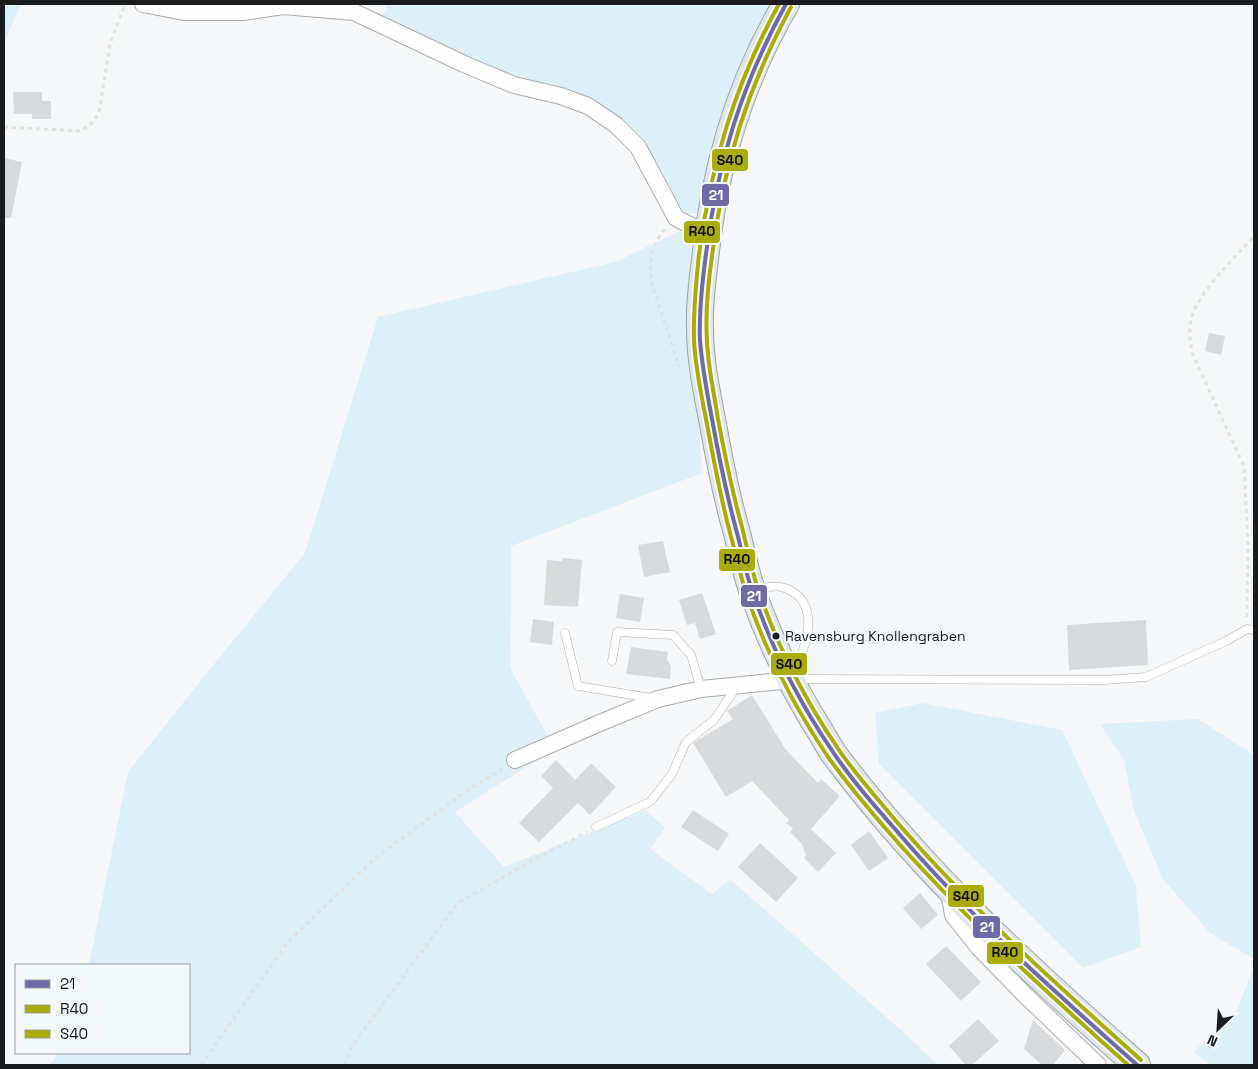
<svg xmlns="http://www.w3.org/2000/svg" width="1258" height="1069" font-family="'Space Grotesk',sans-serif">
  <style>
    .green { fill: #ddf0fa }
    .building { fill: #d8dadb }
    .lines { fill: none; stroke-linecap: round; stroke-linejoin: round }
    .service-casing { stroke: #abadae; stroke-width: 9 }
    .minor-casing { stroke: #abadae; stroke-width: 18 }
    .primary-casing { stroke: #99a6ac; stroke-width: 28 }
    .path { stroke: #e1e2e2; stroke-width: 3; stroke-dasharray: 4 4; stroke-linecap: butt }
    .service { stroke: #fefefe; stroke-width: 8 }
    .minor { stroke: #fefefe; stroke-width: 16 }
    .primary { stroke: #dfe6ea; stroke-width: 26 }
    .bus-1-casing { stroke: #f3f8fb; stroke-width: 8 }
    .bus-2-casing { stroke: #f3f8fb; stroke-width: 8 }
    .bus-3-casing { stroke: #f3f8fb; stroke-width: 8 }
    .bus-1 { stroke: #6f69a7; stroke-width: 4 }
    .bus-2 { stroke: #acac07; stroke-width: 4 }
    .bus-3 { stroke: #acac07; stroke-width: 4 }
    .bus-dot { fill: #1a1b1c; stroke: #f3f8fb; stroke-width: 2 }
    .labels { text-anchor: middle; stroke-width: 4; stroke-linejoin: round; paint-order: stroke }
    .bus-label { font-size: 14px; fill: #1a1b1c; stroke: #f3f8fb; text-anchor: start }
    .line-badge { stroke: #f3f8fb; stroke-width: 2 }
    .badge-label { font-size: 14px; text-anchor: middle; font-weight: bold; fill: #fff }
    .pale-badge-label { font-size: 14px; text-anchor: middle; font-weight: bold; fill: #111 }
  </style>
  <rect width="100%" height="100%" fill="#f5f7f9"/>
  <!-- green -->
  <g class="green">
    <path d="M4 4H21L4 43V53Z"/>
    <path d="M384 4H786L700 213 687 214 616 125V115L600 105 509 76 378 17 388 9Z"/>
    <path d="M680 231 692 248 689 329 698 400 702 473 511 546 510 668 555 749 455 812 504 867 646 810 665 828 650 849 712 894 730 879 901 1030 938 1065H50L58 1053H189V965H89L128 772 214 664 305 553 378 317 615 262Z"/>
    <path d="M923 703 1062 730 1136 886 1141 947 1083 968 879 764 875 713Z"/>
    <path d="M1198 719 1254 755V959L1211 934 1163 879 1134 811 1124 760 1100 724Z"/>
    <path d="M1254 968V1065H1211L1193 1052 1234 1016Z"/>
  </g>
  <!-- building -->
  <g class="building">
    <path d="M13 92H42V101H51V119H32V114H14Z"/>
    <path d="M4 158 22 162 11 218H4Z"/>
    <path d="M1209 333 1225 336 1221 355 1205 351Z"/>
    <path d="M663 541 670 572 644 577 638 545Z"/>
    <path d="M563 558 582 560 578 607 544 605 547 560 562 561Z"/>
    <path d="M702 593 716 634 700 639 695 623 687 625 679 600Z"/>
    <path d="M620 594 644 598 640 622 616 618Z"/>
    <path d="M533 619 554 622 552 645 530 642Z"/>
    <path d="M1146 620 1148 665 1069 670 1067 625Z"/>
    <path d="M631 647 668 652 667 660 671 666 670 679 626 674Z"/>
    <path d="M752 695 786 750 818 783 821 779 840 796 811 829 836 853 818 872 804 858 806 855 802 844 790 832 793 828 786 823 789 820 752 781 726 797 693 743 733 719 727 711Z"/>
    <path d="M556 760 575 780 591 763 616 787 590 815 578 803 539 842 519 823 553 788 541 776Z"/>
    <path d="M693 810 729 834 718 851 681 827Z"/>
    <path d="M869 831 888 858 869 871 851 845Z"/>
    <path d="M760 843 798 878 776 902 738 867Z"/>
    <path d="M920 893 938 915 921 929 903 908Z"/>
    <path d="M946 946 981 982 961 1001 926 964Z"/>
    <path d="M978 1019 999 1041 972 1065H966L949 1046Z"/>
    <path d="M1033 1020 1065 1050 1053 1065H1042L1024 1049Z"/>
  </g>
  <g class="lines">
    <defs>
      <g id="service">
        <path d="M756 590C769 586 781 584 793 592 821 610 804 650 794 673"/>
        <path d="M565 633 578 686 651 698"/>
        <path d="M612 661 617 632 673 635 691 655 701 689"/>
        <path d="M807 679 1104 680 1146 677 1226 641 1247 629 1254 630"/>
        <path d="M596 827 650 802 672 774 686 742 714 720 737 686"/>
      </g>
      <g id="minor">
        <path d="M143 4 184 12H243L283 6 354 12 464 64 514 85 561 96 588 106 616 125 638 147 676 218 707 234"/>
        <path d="M515 760 602 722 658 699 701 689 791 680"/>
        <path d="M949 891 953 915 979 948 1027 997 1098 1065"/>
      </g>
      <path id="primary" d="M786 4C740 82 714 170 705 260 702 282 699 305 700 328 700 358 706 389 712 419 719 458 726 496 737 533 742 553 746 574 753 593 770 641 793 688 820 731 826 741 832 753 840 762 926 876 1031 971 1137 1065"/>
    </defs>
    <!-- service casing -->
    <use href="#service" class="service-casing"/>
    <!-- minor casing -->
    <use href="#minor" class="minor-casing"/>
    <!-- primary casing -->
    <use href="#primary" class="primary-casing"/>
    <!-- path -->
    <g class="path">
      <path d="M4 127 78 131 90 126 99 113 110 44 125 4"/>
      <path d="M665 229C639 258 654 291 665 323 670 337 674 352 679 367"/>
      <path d="M1247 617 1248 543 1244 466 1193 355C1190 342 1188 329 1192 316 1201 289 1235 258 1254 236"/>
      <path d="M201 1065 288 942 374 859 461 795 502 769"/>
      <path d="M345 1065 352 1046 458 903 535 859 587 832"/>
    </g>
    <!-- service -->
    <use href="#service" class="service"/>
    <!-- minor -->
    <use href="#minor" class="minor"/>
    <!-- primary -->
    <use href="#primary" class="primary"/>
    <defs>
      <path id="bus-1" d="M786 4C742 84 717 163 706 254 702 283 699 311 700 340 702 367 707 393 712 419 719 458 727 496 737 533 742 551 745 570 751 587 770 645 799 702 833 752 851 779 873 804 895 829 968 915 1053 990 1137 1065"/>
      <path id="bus-2" d="M779 4C735 84 711 164 699 254 696 283 693 311 694 340 695 366 701 393 706 419 713 457 720 495 730 533 735 551 739 569 744 587 763 646 793 705 828 757 846 782 866 806 886 829 960 914 1044 990 1128 1065"/>
      <path id="bus-3" d="M791 7C748 87 723 165 712 256 708 284 705 312 707 341 708 367 714 393 718 419 725 456 732 491 742 527 747 547 751 567 757 586 776 643 805 700 839 750 856 775 877 798 896 821 971 908 1056 984 1141 1060"/>
    </defs>
    <!-- bus-1 casing -->
    <use href="#bus-1" class="bus-1-casing"/>
    <!-- bus-2 casing -->
    <use href="#bus-2" class="bus-2-casing"/>
    <!-- bus-3 casing -->
    <use href="#bus-3" class="bus-3-casing"/>
    <!-- bus-1 -->
    <use href="#bus-1" class="bus-1"/>
    <!-- bus-2 -->
    <use href="#bus-2" class="bus-2"/>
    <!-- bus-3 -->
    <use href="#bus-3" class="bus-3"/>
  </g>
  <!-- markers -->
  <circle class="bus-dot" cx="776" cy="636" r="4.5"/>
  <g class="labels">
    <!-- bus labels -->
    <g class="bus-label">
      <text x="785" y="641">Ravensburg Knollengraben</text>
    </g>
  </g>
  <g class="line-badge">
    <rect x="711" y="148" width="38" height="24" rx="5" fill="#acac07"/>
    <rect x="701" y="183" width="29" height="24" rx="5" fill="#6f69a7"/>
    <rect x="683" y="220" width="38" height="24" rx="5" fill="#acac07"/>
    <rect x="718" y="548" width="38" height="24" rx="5" fill="#acac07"/>
    <rect x="740" y="584" width="28" height="24" rx="5" fill="#6f69a7"/>
    <rect x="770" y="652" width="38" height="24" rx="5" fill="#acac07"/>
    <rect x="947" y="884" width="38" height="24" rx="5" fill="#acac07"/>
    <rect x="972" y="915" width="29" height="24" rx="5" fill="#6f69a7"/>
    <rect x="986" y="941" width="38" height="24" rx="5" fill="#acac07"/>
  </g>
  <g class="badge-label">
    <text x="716" y="200">21</text>
    <text x="754" y="601">21</text>
    <text x="987" y="932">21</text>
  </g>
  <g class="pale-badge-label">
    <text x="730" y="165">S40</text>
    <text x="702" y="236">R40</text>
    <text x="737" y="564">R40</text>
    <text x="789" y="669">S40</text>
    <text x="966" y="901">S40</text>
    <text x="1005" y="957">R40</text>
  </g>
  <!-- border -->
  <rect width="1258" height="1069" fill="none" stroke="#1a1b1c" stroke-width="10"/>
  <!-- legend -->
  <rect x="15" y="964" width="175" height="90" fill="#f3f8fb" stroke="#9ca0a2"/>
  <rect x="25" y="980" width="25" height="8" fill="#6f69a7" stroke="#9ca0a2"/>
  <text x="60" y="989" font-size="15" fill="#1a1b1c">21</text>
  <rect x="25" y="1005" width="25" height="8" fill="#acac07" stroke="#9ca0a2"/>
  <text x="60" y="1014" font-size="15" fill="#1a1b1c">R40</text>
  <rect x="25" y="1030" width="25" height="8" fill="#acac07" stroke="#9ca0a2"/>
  <text x="60" y="1039" font-size="15" fill="#1a1b1c">S40</text>
  <!-- north arrow -->
  <g transform="translate(1218 1029) rotate(205)" stroke="#f3f8fb" stroke-width="4" paint-order="stroke">
  <path d="M0-4L9 19L0 12L-9 19Z" fill="#1a1b1c"/>
  <text y="-8" font-size="14" font-weight="bold" text-anchor="middle" fill="#1a1b1c">N</text>
  </g>
</svg>
